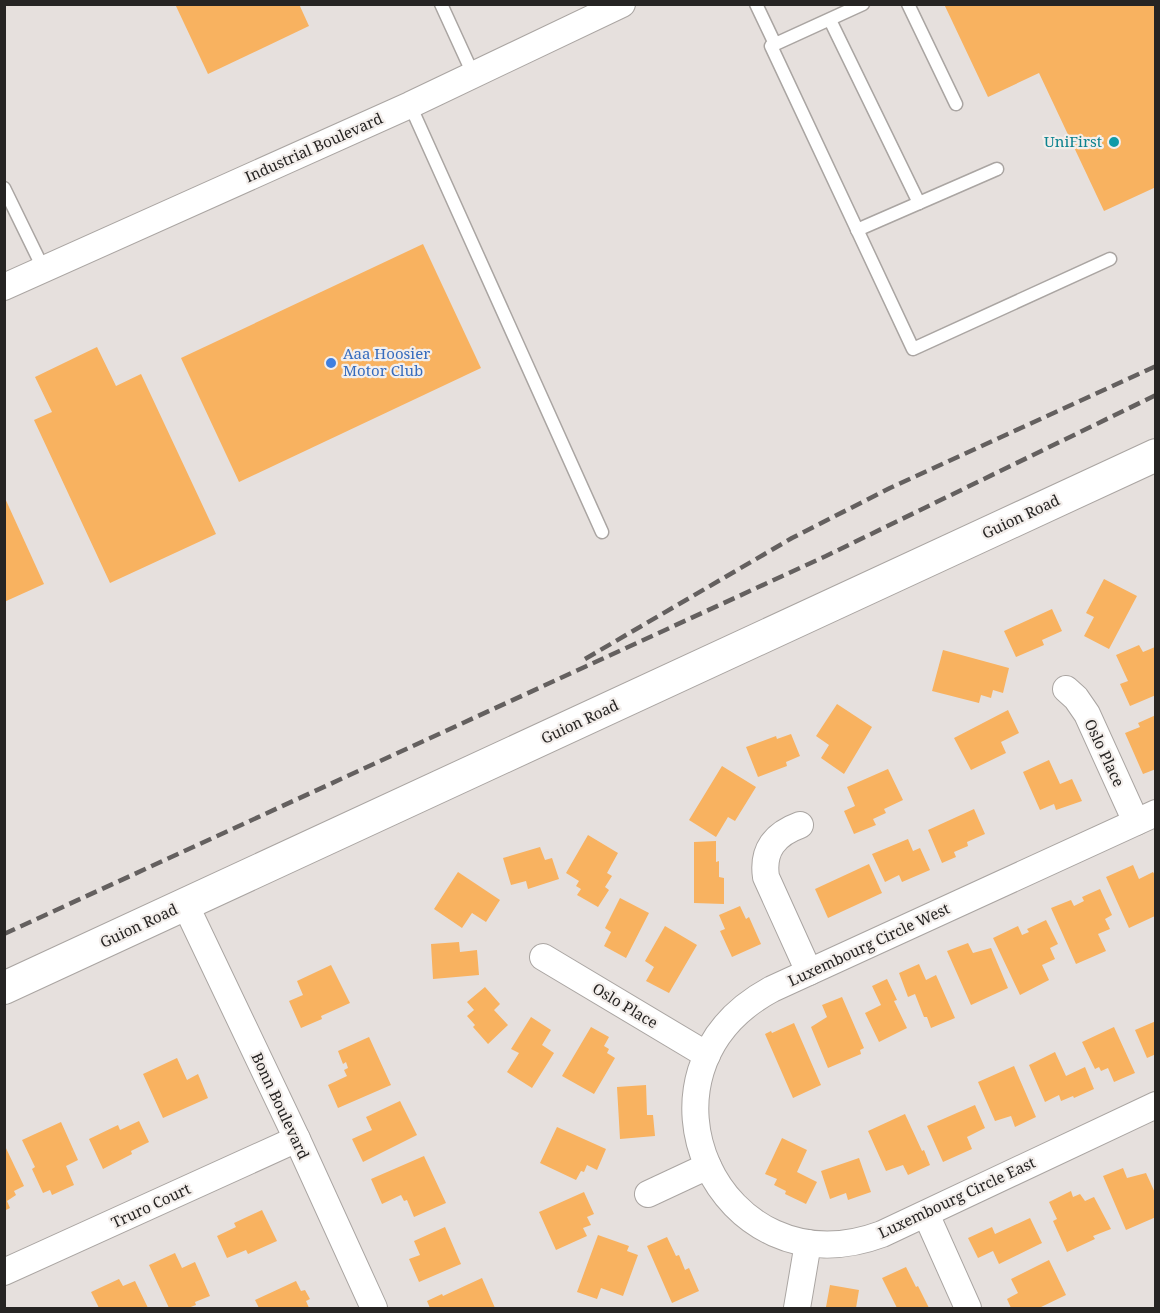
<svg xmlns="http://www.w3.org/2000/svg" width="1160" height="1313" viewBox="0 0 1160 1313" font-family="'Noto Serif',serif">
	<rect width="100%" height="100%" fill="#e6e0dd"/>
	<g fill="#f8b260">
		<path d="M175 4H299L309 26 208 74Z"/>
		<path d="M944 4H1156V187L1104 211 1039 73 988 97Z"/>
		<path d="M423 244 481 368 239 482 181 358Z"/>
		<path d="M97 347 116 386 141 374 216 534 110 583 34 420 52 412 35 377Z"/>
		<path d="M4 496 44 584 4 602Z"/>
		<path d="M1104 579 1137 596 1109 649 1084 636 1094 617 1086 613Z"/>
		<path d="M1052 609 1062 631 1042 640 1044 645 1016 657 1004 631Z"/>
		<path d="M1139 645 1143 652 1155 647 1156 649V695L1130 706 1120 684 1128 681 1116 655Z"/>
		<path d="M943 650 1009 668 1003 693 993 690 991 698 981 695 979 703 932 691Z"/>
		<path d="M837 704 872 727 844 774 821 758 829 745 816 736Z"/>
		<path d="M1008 710 1019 733 1001 742 1006 753 971 770 954 738Z"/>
		<path d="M1156 715V769L1143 774 1125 733 1140 727 1138 723Z"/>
		<path d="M791 734 800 756 786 762 787 766 758 777 746 747 776 736 777 739Z"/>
		<path d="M1049 760 1060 784 1072 779 1082 801 1056 810 1054 804 1040 810 1023 772Z"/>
		<path d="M722 766 756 787 735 821 728 817 716 837 689 820Z"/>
		<path d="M888 769 903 800 884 809 886 813 873 819 876 825 854 834 844 811 855 806 847 787Z"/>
		<path d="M974 809 985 834 967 842 968 846 954 852 956 857 942 863 928 830Z"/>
		<path d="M588 835 618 853 607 873 612 876 605 887 609 890 598 907 577 895 581 889 576 886 579 881 566 873Z"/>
		<path d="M908 839 913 851 920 848 930 870 902 882 899 875 885 882 872 854Z"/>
		<path d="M716 841V862L719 861V877L724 878V904L694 903V842Z"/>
		<path d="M540 847 545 860 552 858 559 879 528 889 526 881 511 885 503 858Z"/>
		<path d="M869 864 882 893 828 918 815 889Z"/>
		<path d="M1133 865 1139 879 1153 872 1156 877V913L1155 916 1129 928 1106 877Z"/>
		<path d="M458 872 500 900 486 922 472 913 462 928 434 909Z"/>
		<path d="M1100 889 1112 915 1105 919 1110 929 1098 934 1106 951 1076 964 1051 908 1071 900 1074 906 1084 901 1082 897Z"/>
		<path d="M620 898 649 913 626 958 604 946 611 932 605 928Z"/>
		<path d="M740 906 746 919 749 917 761 944 732 957 720 931 725 929 719 915Z"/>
		<path d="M1046 920 1058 944 1050 948 1055 959 1042 965 1049 980 1020 995 993 938 1018 926 1022 935 1029 932 1027 929Z"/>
		<path d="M665 926 697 945 669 993 646 981 654 967 645 961Z"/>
		<path d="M459 942 460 952 477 950 479 975 433 979 431 944Z"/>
		<path d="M968 943 973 953 991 948 1008 988 971 1005 947 951Z"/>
		<path d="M919 964 926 980 936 975 955 1018 931 1028 927 1017H924L915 994 908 997 899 973Z"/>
		<path d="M331 965 350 1003 321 1016 322 1019 301 1028 289 1001 303 995 297 981Z"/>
		<path d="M887 979 897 1000 894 1001 907 1028 879 1042 865 1013 881 1005 872 986Z"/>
		<path d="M485 987 500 1004 494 1010 508 1025 488 1044 473 1027 475 1025 467 1016 474 1010 467 1002Z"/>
		<path d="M842 997 864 1048 860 1050 861 1054 828 1068 811 1027 827 1017 822 1005Z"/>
		<path d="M531 1017 551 1030 542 1045 554 1053 532 1088 507 1072 519 1053 511 1049Z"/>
		<path d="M1156 1021V1054L1147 1058 1135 1030Z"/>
		<path d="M794 1023 821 1085 793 1098 765 1034 771 1031 772 1033Z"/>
		<path d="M591 1027 609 1037 604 1046 609 1049 607 1053 615 1058 594 1094 562 1076Z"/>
		<path d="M1114 1027 1135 1073 1114 1082 1108 1068 1101 1071 1099 1067 1095 1069 1082 1042Z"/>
		<path d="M369 1037 391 1085 338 1108 328 1085 347 1076 344 1070 348 1068 346 1062 343 1064 338 1051Z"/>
		<path d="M1055 1052 1066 1076 1085 1067 1094 1089 1074 1098 1073 1096 1061 1101 1059 1095 1045 1102 1029 1065Z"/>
		<path d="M177 1058 187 1080 198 1074 208 1098 163 1118 143 1074Z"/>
		<path d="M1014 1066 1036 1117 1015 1127 1011 1116 995 1121 978 1082Z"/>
		<path d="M646 1085 647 1115H653L655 1136 620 1139 617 1087Z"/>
		<path d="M400 1101 417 1135 363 1162 352 1139 372 1130 366 1117Z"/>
		<path d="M975 1105 985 1128 967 1137 972 1149 943 1162 927 1126Z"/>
		<path d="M905 1114 922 1151 924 1150 930 1165 908 1175 903 1165 886 1171 868 1131Z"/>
		<path d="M139 1121 149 1142 131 1151 132 1154 103 1169 89 1139 118 1125 120 1130Z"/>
		<path d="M61 1122 78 1160 66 1166 74 1185 52 1195 50 1190 43 1193 32 1169 35 1167 22 1140Z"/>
		<path d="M557 1127 606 1149 597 1170 587 1165 584 1172 581 1171 576 1180 540 1163Z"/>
		<path d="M782 1138 807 1150 797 1172 817 1182 806 1204 785 1194 786 1191 774 1185 777 1179 765 1174Z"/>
		<path d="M4 1144 24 1186 14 1191 16 1195 7 1201 10 1208 4 1211Z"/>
		<path d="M424 1156 446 1203 414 1217 407 1200 404 1201 401 1195 382 1204 371 1179Z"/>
		<path d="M859 1158 871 1192 848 1200 846 1193 830 1199 821 1171Z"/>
		<path d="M1123 1168 1127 1178 1146 1173 1156 1195V1217L1126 1230 1103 1176Z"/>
		<path d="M1071 1191 1073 1197 1080 1194 1085 1201 1094 1197 1111 1229 1093 1236 1095 1239 1067 1252 1053 1221 1057 1219 1049 1202Z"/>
		<path d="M584 1192 594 1214 587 1217 591 1225 583 1228 587 1236 556 1250 539 1212Z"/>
		<path d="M262 1210 277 1241 248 1254 246 1250 227 1258 217 1236 236 1227 234 1223Z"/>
		<path d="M1030 1218 1042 1243 999 1264 993 1251 978 1258 968 1238 992 1227 995 1234Z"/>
		<path d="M445 1227 461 1264 419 1282 409 1259 420 1255 414 1241Z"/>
		<path d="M598 1235 629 1246 627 1251 638 1255 623 1296 601 1288 597 1299 577 1292Z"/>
		<path d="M667 1237 676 1256 679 1255 685 1270 689 1268 699 1291 672 1303 647 1246Z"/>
		<path d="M175 1253 182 1268 195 1262 210 1296 195 1302 196 1305 188 1308H169L149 1265Z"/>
		<path d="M1049 1260 1066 1295 1039 1308H1011L1007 1299 1018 1293 1011 1279Z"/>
		<path d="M906 1267 916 1287 918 1286 929 1308H897L882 1278Z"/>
		<path d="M482 1278 495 1308H430L427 1301 442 1294 443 1296Z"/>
		<path d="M119 1279 123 1286 135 1281 148 1308H99L91 1292Z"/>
		<path d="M296 1281 301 1291 305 1290 310 1299 306 1301 309 1308H259L255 1300Z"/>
		<path d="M830 1285 859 1290 856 1308 826 1307Z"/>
	</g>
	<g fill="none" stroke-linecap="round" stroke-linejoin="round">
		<defs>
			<g id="service">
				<path d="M441 4 473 74"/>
				<path d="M756 4 775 44"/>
				<path d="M863 4 771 46 913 349 1110 259"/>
				<path d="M908 4 956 104"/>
				<path d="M830 20 919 203 857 230"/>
				<path d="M410 105 602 532"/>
				<path d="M4 188 44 270"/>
				<path d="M919 203 997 169"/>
			</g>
			<g id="minor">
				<path d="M4 287 410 105 622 4"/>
				<path d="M1066 689 1076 698 1087 714 1136 822"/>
				<path d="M1156 813 772 989C617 1072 719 1295 882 1234L1156 1105"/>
				<path d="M800 825C775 834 762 850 766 877L809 972"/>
				<path d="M185 904 297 1139 374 1308"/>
				<path d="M543 957 707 1055"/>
				<path d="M648 1194 708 1166"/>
				<path d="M926 1214 968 1308"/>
				<path d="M4 1272 297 1139"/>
				<path d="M797 1308 808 1243"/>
			</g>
			<path id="tertiary" d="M4 988 1156 455"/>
		</defs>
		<use href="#service" stroke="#aaa5a2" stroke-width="15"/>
		<use href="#minor" stroke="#aaa5a2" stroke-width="28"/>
		<use href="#tertiary" stroke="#aaa5a2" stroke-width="34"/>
		<use href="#service" stroke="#fff" stroke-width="12"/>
		<use href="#minor" stroke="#fff" stroke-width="26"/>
		<use href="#tertiary" stroke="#fff" stroke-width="32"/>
		<g stroke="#64605f" stroke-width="4.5" stroke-dasharray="12 6" stroke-linecap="butt">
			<path d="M585 659 792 538 890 488 1156 366"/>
			<path d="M4 934 826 556 1156 395"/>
		</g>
	</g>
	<circle fill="#0f9aa8" stroke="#f3eeeb" stroke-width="2" cx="1114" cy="142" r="6"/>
	<circle fill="#3f7fe0" stroke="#f3eeeb" stroke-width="2" cx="331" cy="363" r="6"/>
	<g text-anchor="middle" stroke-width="4.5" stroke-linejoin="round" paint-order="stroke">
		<g font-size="15" fill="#0d838f" stroke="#f3eeeb" text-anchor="end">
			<text x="1102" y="147">UniFirst</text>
		</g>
		<g font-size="15" fill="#262423" stroke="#f3eeeb">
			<text transform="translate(314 148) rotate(-24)" y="5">Industrial Boulevard</text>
			<text transform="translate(1021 517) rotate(-25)" y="5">Guion Road</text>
			<text transform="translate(580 722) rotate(-25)" y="5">Guion Road</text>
			<text transform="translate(1104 753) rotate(65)" y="5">Oslo Place</text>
			<text transform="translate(139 926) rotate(-25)" y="5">Guion Road</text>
			<text transform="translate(869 945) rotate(-25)" y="5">Luxembourg Circle West</text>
			<text transform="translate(625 1006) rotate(31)" y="5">Oslo Place</text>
			<text transform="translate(280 1106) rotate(65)" y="5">Bonn Boulevard</text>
			<text transform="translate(957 1198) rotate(-25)" y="5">Luxembourg Circle East</text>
			<text transform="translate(151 1206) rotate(-25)" y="5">Truro Court</text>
		</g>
		<g font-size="15" fill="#366cbe" stroke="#f3eeeb" text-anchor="start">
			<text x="343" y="359">Aaa Hoosier<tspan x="343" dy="17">Motor Club</tspan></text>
		</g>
	</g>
	<rect width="1160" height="1313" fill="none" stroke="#262423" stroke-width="12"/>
</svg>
